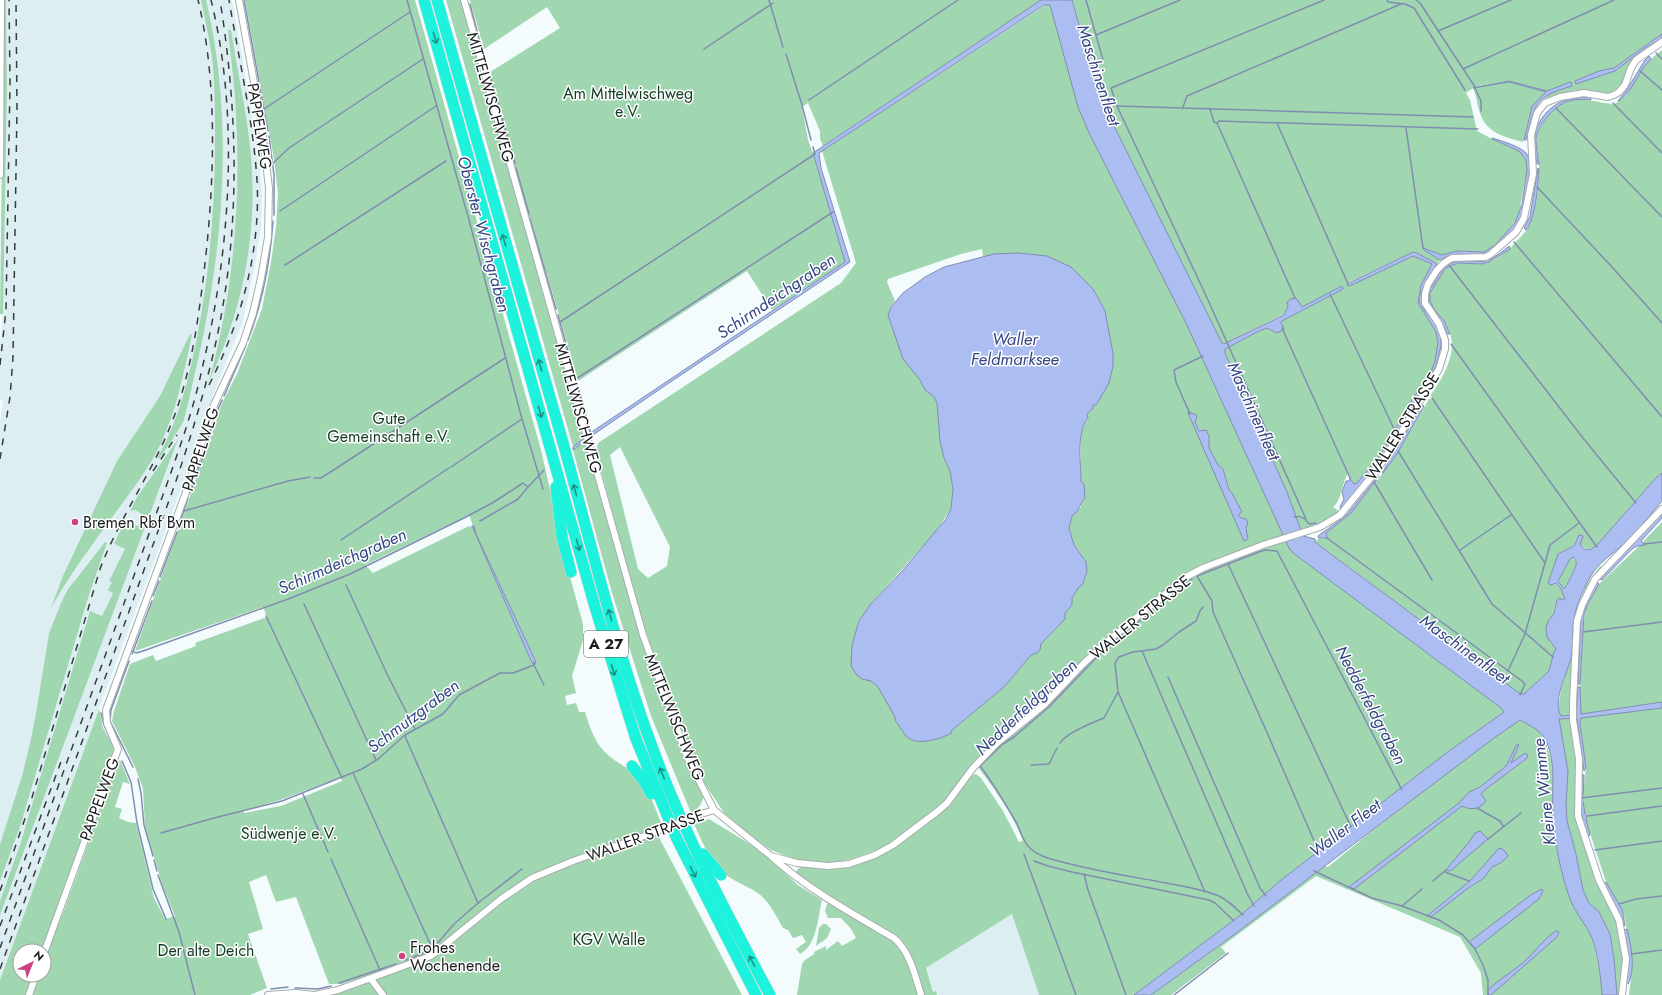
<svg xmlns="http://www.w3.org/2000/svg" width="1662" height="995" viewBox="0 0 1662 995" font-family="Jost,sans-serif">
	<rect width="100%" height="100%" fill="#f3fbfd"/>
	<g fill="#ddeef2" fill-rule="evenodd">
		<path d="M6 0H232L259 152 262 197 261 228 255 265 243 321 214 393 174 508 97 714 0 980V881L20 827 88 598 107 544 105 542 77 576 61 603 49 633 36 713 30 743 22 776 0 844V423L3 400 0 399V345L3 314 7 91ZM190 334 192 335 182 382 169 422 160 444 153 457 92 545 51 607 62 578 117 461 160 396ZM177 440 165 475 97 653 89 657 43 771 90 611 102 616 113 592 112 582 109 581 125 549 114 544 124 523 139 526 144 523 143 518 141 513 135 510 130 511 137 497Z"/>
		<path d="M1012 914 1039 995H937L936 991 933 992 926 968Z"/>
	</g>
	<g fill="#a0d6b0" fill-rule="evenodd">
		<path d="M4 0H6L7 91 3 314H0Z"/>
		<path d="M201 0H206C234 117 224 244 198 360 194 376 191 392 187 408 185 412 185 418 183 422 176 434 168 446 159 459L158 457C179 420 189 378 197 337 210 271 215 205 215 138 215 111 215 83 212 57 209 38 205 19 201 0Z"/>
		<path d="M245 0H415L541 450 569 573 583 624V640L572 676 576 693 565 696 567 705 576 703 579 712H585C590 728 595 744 608 755 617 763 627 767 636 776 649 789 655 808 662 825L654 828 742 995H329L379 979V972L342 984H329L296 897 276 902 266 875 249 882 263 929 248 934 267 988 250 995H0V980L99 709 103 728 114 748 112 757 55 913 62 916 117 764 120 760 130 784 123 782 115 807 122 809 119 818 128 822 136 823 154 898 165 919 175 916 162 884 145 826 143 789 135 767 112 721 114 711 130 664 153 655 156 661 196 646 195 643 267 617 263 607 135 651 209 443 222 403 237 374 262 309 271 262 276 227 278 194 274 159ZM469 515 476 534 536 662 535 664 532 663 472 526 467 527 373 573 365 565ZM341 777 342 781 281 806 244 813 243 811 280 800ZM20 951H44V975H20Z"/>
		<path d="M446 0H461L478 61 584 438 573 447Z"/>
		<path d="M470 0H1041L823 146 820 139V131L808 103 802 107 808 140 814 156 845 262 772 310 747 271 578 381 547 274H543L490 80 492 77 490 72 560 28 547 7 484 49Z"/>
		<path d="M1072 0H1662V34L1614 68 1599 71 1575 81 1598 77 1615 71 1632 58 1633 59C1628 67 1625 81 1620 87 1609 100 1593 89 1579 90 1567 91 1555 96 1543 99L1550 93 1571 82 1547 91 1509 81 1473 87 1509 82 1546 92 1532 106 1523 142C1505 137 1486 133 1480 113 1477 104 1477 97 1473 88L1466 93 1470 100 1477 131 1498 142 1519 151 1526 160 1527 170 1518 218 1505 235 1490 249 1484 252 1457 251 1442 255 1426 249 1439 258 1440 260 1437 264 1417 253 1413 252 1347 283 1348 286 1413 256 1432 264 1421 285 1418 303 1436 332 1438 343 1435 361 1431 372 1412 400 1381 454 1357 483 1354 484 1348 473C1342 483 1341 502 1333 507L1340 512 1328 522 1300 532 1287 492 1225 353V349L1257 332 1267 328 1274 331 1282 321 1343 289 1342 286 1302 307 1300 305 1288 306 1284 314 1224 344 1222 343 1099 96Z"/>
		<path d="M1047 4 1050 5 1089 133 1186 323 1284 536 1185 575 1135 614 1085 657 1043 701 991 745 949 796 936 809 899 837 882 848 851 859 838 862H815L794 859 771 850 755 839 724 813 705 784 685 744 652 650 634 596 596 451 598 443 841 283 856 263 822 151ZM982 249 983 257 994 254 1018 253 1047 256 1101 303 1105 311 1113 353V366L1109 383 1103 390 1098 403 1093 405V408L1087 414 1088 418 1081 432V507L1072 515 1069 528 1074 545 1079 551 1087 571 1083 584 1078 588 1072 598V605L1065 613V619L1041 644 1037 653 1031 655 1005 686 951 731V733L944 737 907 736 895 720 896 717 878 687 871 681 859 621 870 605 937 530 951 509 953 489 950 471 944 458 937 403 934 397 925 390 891 325C889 314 887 311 895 301L887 282 888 279 961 254ZM620 447 670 547 667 566 648 578 638 569 610 455Z"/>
		<path d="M228 30H231C238 77 250 124 252 172 256 244 240 316 209 381 233 295 241 204 236 115 235 87 231 59 228 30Z"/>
		<path d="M1662 50V473L1655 479 1597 545 1590 550 1580 545 1583 536 1576 540 1574 546 1558 554 1548 583H1555L1561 589 1565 599 1555 604 1554 614 1548 621 1550 642 1556 649 1554 652 1549 671 1524 694 1519 693 1315 542 1319 538 1324 539 1326 533 1351 513 1383 473 1397 454 1429 399H1432L1431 395C1441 380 1453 361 1452 342 1451 336 1449 327 1445 322 1439 312 1425 306 1431 292 1436 279 1447 262 1462 263 1469 263 1476 265 1483 264 1493 262 1507 252 1514 244 1519 239 1525 233 1529 226 1536 212 1540 180 1539 164 1539 155 1535 146 1537 137 1540 123 1555 104 1570 101 1586 97 1600 104 1615 104L1626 96 1646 63Z"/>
		<path d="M190 334 192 335C184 372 177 409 161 443 147 473 124 500 105 527 86 553 67 580 51 608L62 578 117 461 160 396Z"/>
		<path d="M178 439 0 915V901L21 842 90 611 102 616 113 593 108 590 112 582 109 581 125 549 114 544 124 523 139 526 144 523C144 516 141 513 135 510L130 511 137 497Z"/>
		<path d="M585 441 651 669 684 757 704 794C703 802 699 809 691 813L651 716 612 593 573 450Z"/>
		<path d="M1662 522V702L1581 714 1580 687 1584 620 1587 607 1599 584 1634 551Z"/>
		<path d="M1286 541 1293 553 1501 708 1504 712 1449 751 1281 880 1242 914 1134 995H1039L1012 914 926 968 933 992 936 991 937 995H925L909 953 901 939 796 875C796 869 798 868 804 866L865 862 881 855 908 838 952 802 971 776 976 774 981 778 1003 811 1019 842 1023 841C1013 814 995 790 978 767L994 750 1047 706 1076 675 1108 645 1188 580 1203 572 1261 549Z"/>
		<path d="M105 542 107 543 88 598 20 827 0 881V844L22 776 30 743 36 713 49 633 61 603 68 589Z"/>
		<path d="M1572 557C1580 563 1574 567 1572 574 1569 580 1568 584 1564 589L1558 581 1570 559Z"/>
		<path d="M1600 566 1602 568 1582 599 1571 696 1577 765 1575 804 1577 821 1590 864 1598 885 1617 918 1624 957 1621 995H1617L1613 948 1599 912 1589 903 1583 890 1576 854 1567 821 1566 803 1568 771 1559 722V703L1561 690 1571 657 1573 622 1576 611 1586 585Z"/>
		<path d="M1662 708V995H1629L1632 970 1626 924 1622 909 1606 882 1586 821 1588 815 1585 814 1584 811V786L1586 768 1580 720 1582 717Z"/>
		<path d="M1520 720 1537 729 1545 740 1551 759 1553 780V815L1582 919 1593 940 1601 979 1602 995H1483L1481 973 1460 937 1316 876 1221 947 1226 953 1171 995H1151L1235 934 1324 866 1328 867C1390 816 1453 765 1520 720Z"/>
		<path d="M709 819 758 849 798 885 822 900C818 917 817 945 800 954L796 949 806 942 802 935 793 938 788 930 783 928C775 914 768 898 753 890 743 884 733 881 724 873 709 860 702 841 694 824Z"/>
		<path d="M831 903 897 943 905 955 918 995H797L802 964 805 960 814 954V952L826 946V950L838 941 842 946 856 938 851 929 841 918H828L825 911 827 904Z"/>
		<path d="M823 924H826L831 929 827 938 816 946 819 928Z"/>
	</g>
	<g fill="#acbdf1" stroke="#808db1" fill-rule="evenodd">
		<path d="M1041 0H1072L1099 96 1222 343 1224 344 1284 315 1288 306 1287 302 1291 299 1296 298 1302 307 1342 286 1343 289 1282 321 1281 322 1284 329 1277 333 1267 328 1257 332 1225 349V353L1287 492 1303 536 1315 539V542L1332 555 1519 693 1524 694 1549 671 1554 652 1556 649 1547 637 1546 628 1548 621 1554 614 1557 600 1559 598 1563 600 1565 599 1561 589 1556 583 1551 585 1548 583 1558 554 1574 546 1579 535 1583 536 1580 545 1585 549 1590 550 1597 545 1655 479 1662 473V501C1651 514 1640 528 1628 540 1617 551 1603 559 1594 571 1586 583 1580 596 1576 610 1571 626 1574 642 1571 658 1567 674 1552 701 1561 716L1576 715 1578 687H1580L1581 714 1662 702V708L1581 718 1580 722 1586 768 1584 771 1577 718 1559 719 1568 771 1566 803 1567 821 1576 854 1583 890 1589 903 1599 912 1610 934 1614 958 1617 995H1602C1601 979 1598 953 1592 938 1586 924 1573 910 1569 896 1560 871 1555 842 1553 816 1551 791 1557 765 1546 741 1541 730 1530 726 1520 720L1494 738 1235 934 1151 995H1134L1242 914 1281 880 1449 751 1504 712 1501 708 1293 553 1289 548 1186 323 1089 133 1078 107 1050 5H1044L819 153 821 168 850 262 663 387 590 437 573 450V447L593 431 845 262 813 153ZM1573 557C1580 563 1574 568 1572 575 1569 580 1568 584 1564 589L1558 581 1570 559Z"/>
		<path d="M1662 34V38L1644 49 1615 71 1576 84 1575 81 1599 71 1614 68Z"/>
		<path d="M1649 56 1651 59C1638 71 1634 90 1619 101H1618L1626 91 1645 60Z"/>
		<path d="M1509 81 1547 91 1570 82H1571L1572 86C1533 97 1535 105 1526 140H1524L1532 106 1546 92 1509 82 1473 88Z"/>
		<path d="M1585 97H1590L1591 100C1584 99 1576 99 1569 101 1555 105 1538 124 1536 139 1536 148 1538 156 1539 164H1537C1536 158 1534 152 1534 145 1533 126 1546 108 1563 101 1570 98 1578 98 1585 97Z"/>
		<path d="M1492 138C1502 141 1522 147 1527 154 1534 164 1525 207 1521 218 1515 231 1494 253 1480 255 1462 256 1458 250 1440 260L1424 250 1423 248 1442 255 1457 251 1484 252 1495 245 1515 223 1522 204 1527 170 1526 160 1519 151 1492 139Z"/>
		<path d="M1538 168 1539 169C1538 184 1536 218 1526 230L1524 228 1530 216Z"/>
		<path d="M1509 246 1510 249 1489 262 1482 264 1458 263 1446 268 1443 272 1430 293V301L1434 309 1445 322 1450 334H1447C1444 320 1429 313 1427 300 1426 294 1431 288 1434 283 1443 266 1450 259 1470 261 1476 262 1483 262 1488 260 1496 257 1503 251 1509 246Z"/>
		<path d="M1413 252 1417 253 1437 264 1426 281 1420 296V302L1425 311 1437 326 1441 337V346L1436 366 1384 456 1341 509 1340 507 1344 499 1342 492 1346 481H1349L1350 478 1354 484 1357 483 1381 454 1412 400 1431 372 1435 361 1438 343 1436 332 1418 303 1421 285 1432 264 1413 256 1354 284 1348 286 1347 284Z"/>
		<path d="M1018 253 1047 256 1071 267 1093 289 1101 303 1105 311 1113 353V366L1109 383 1096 405H1093V408L1087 414 1088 418C1076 432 1081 463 1081 481L1084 484 1085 498C1079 504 1080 511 1072 516L1069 528 1074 545 1086 562 1087 571 1083 584 1078 588 1072 598V605L1065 613V619L1041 644 1040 650 1037 653 1031 655 1005 686 951 731 952 733C940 739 917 747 906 736 902 731 899 725 895 720V717L878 687 871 681 862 679 856 674 851 666 852 645 859 621 870 605 903 570 946 519 951 509 953 489 950 471 944 458 940 441 937 403 934 397 925 390 920 380 903 359 888 315 891 307 903 293 925 277 944 267 994 254Z"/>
		<path d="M1422 405 1424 406 1397 454 1383 473H1382Z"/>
		<path d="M1189 412 1196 415 1197 417 1195 422 1199 431 1206 430 1209 436V448L1218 465 1223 469 1229 490 1232 493 1242 512 1238 515 1241 518 1246 519 1248 523 1246 528 1248 539 1244 541 1188 413Z"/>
		<path d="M1378 476 1379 477 1351 513 1326 533 1327 538H1319L1318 536 1340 520 1348 513Z"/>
		<path d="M1662 513V518L1641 541 1643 543 1646 544 1645 545 1637 546 1632 549 1602 580 1600 579Z"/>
		<path d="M472 526H474L476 534 536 662 535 664 532 663Z"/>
		<path d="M1597 582 1599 584 1587 606 1584 615 1580 684H1578L1581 617 1584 606Z"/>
		<path d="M1517 744 1519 745 1511 763 1525 753 1528 755 1526 759 1486 789 1481 794 1486 801C1480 809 1471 811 1462 806L1354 889 1349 887 1459 803 1469 792 1480 787 1506 766Z"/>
		<path d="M1582 775H1584L1583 801 1585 814 1587 816 1586 819 1590 835 1589 836 1586 834 1580 807Z"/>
		<path d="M1480 831 1488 839 1450 871 1446 870 1469 842 1475 833Z"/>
		<path d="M1499 848 1504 850 1508 856 1502 862 1492 867 1484 878 1467 889 1431 917 1427 916 1471 880Z"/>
		<path d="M1606 882 1622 909 1625 926 1623 924C1618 910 1609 898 1604 884Z"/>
		<path d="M1542 889 1543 891 1539 899 1475 949 1469 942 1532 894Z"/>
		<path d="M1627 929C1631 945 1636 969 1628 984L1626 982 1628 953 1624 930Z"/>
		<path d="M1556 931 1559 932 1557 937 1491 995H1488V990C1500 978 1517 969 1528 958 1537 949 1545 938 1556 931Z"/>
	</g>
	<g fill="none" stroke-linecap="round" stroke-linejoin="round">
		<g stroke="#808db1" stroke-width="1.5">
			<path d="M244 0 268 131"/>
			<path d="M407 0 469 220 522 419 543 489"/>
			<path d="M769 0 783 47"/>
			<path d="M1086 0 1103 60 1090 66"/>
			<path d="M1387 0 1388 2 1405 4 1414 8 1465 90"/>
			<path d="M1416 0 1420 3 1475 87"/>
			<path d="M470 4 484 58"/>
			<path d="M1438 31 1511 0"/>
			<path d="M1096 35 1180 0"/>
			<path d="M704 49 773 3"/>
			<path d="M1656 53 1662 59"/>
			<path d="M786 54 802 105 811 140"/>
			<path d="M487 65 489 72"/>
			<path d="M1463 69 1614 0"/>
			<path d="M1640 71 1662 90"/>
			<path d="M491 79 515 163"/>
			<path d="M1475 88 1481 101V111"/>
			<path d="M809 100 958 0"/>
			<path d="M1613 103 1662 153"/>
			<path d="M1117 106 1473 117"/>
			<path d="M1183 107 1187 96 1401 4"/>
			<path d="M1556 108 1662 217"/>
			<path d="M264 109 410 12"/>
			<path d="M1210 109 1214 122 1217 123 1295 298"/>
			<path d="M1217 123 1219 121 1478 129"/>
			<path d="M1277 123 1348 284"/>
			<path d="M1406 128 1423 248"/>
			<path d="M269 136 274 175V215"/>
			<path d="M273 163 289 148 423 59"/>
			<path d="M516 168 529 214"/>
			<path d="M1537 187 1612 267 1662 323"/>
			<path d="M280 211 436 106"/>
			<path d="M530 219 556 309"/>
			<path d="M1514 242 1662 417"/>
			<path d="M285 265 446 161"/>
			<path d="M1449 265 1583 438 1636 503"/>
			<path d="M1330 294 1395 431"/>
			<path d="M558 315 591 434"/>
			<path d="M560 322 815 154 813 147"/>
			<path d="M1282 328 1350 478"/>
			<path d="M248 340C263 301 270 263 273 221"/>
			<path d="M1451 344 1597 547"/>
			<path d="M576 379 833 212"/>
			<path d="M224 396 246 345"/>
			<path d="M1432 398 1545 563"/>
			<path d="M1190 414 1176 382 1174 370 1203 356"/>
			<path d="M1398 451 1492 604 1553 657"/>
			<path d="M204 453 214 419 222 400"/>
			<path d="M451 467 522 419"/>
			<path d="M195 478 203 457"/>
			<path d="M314 478H321L329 473 505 358"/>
			<path d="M1374 482 1432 580"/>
			<path d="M189 494 194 483"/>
			<path d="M184 511 288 481 310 477"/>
			<path d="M1294 517C1301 515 1305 518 1309 524L1316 523"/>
			<path d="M1306 519 1208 300 1117 106 1111 88 1324 0"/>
			<path d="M480 521 518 499 528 487"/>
			<path d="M178 528 188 498"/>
			<path d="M1327 538 1522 681 1525 684 1520 695"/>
			<path d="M341 540 449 468"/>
			<path d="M1644 544 1662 542"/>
			<path d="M1460 550 1511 515"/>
			<path d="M1228 564 1351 827"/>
			<path d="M160 577 177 532"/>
			<path d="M1192 579 1131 628 1096 658 1049 707 1014 737 1003 744 980 766C994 784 1005 803 1016 822 1021 831 1023 843 1031 849 1041 858 1058 861 1070 864 1102 872 1134 877 1166 883 1183 886 1203 889 1219 896 1229 901 1236 908 1243 915"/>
			<path d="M346 585 388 676 415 729"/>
			<path d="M153 596 159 581"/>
			<path d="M304 604 376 760"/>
			<path d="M266 616 342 778"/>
			<path d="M1583 632 1662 622"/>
			<path d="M133 651 136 653 143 651 291 598 350 574 464 518 494 502 523 483 528 487 544 470"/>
			<path d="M1142 651 1247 893 1254 906"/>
			<path d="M132 654 152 601"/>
			<path d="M129 661 111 710 110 721 133 767"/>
			<path d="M534 665 544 685"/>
			<path d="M1508 671 1525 634 1550 545 1579 523"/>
			<path d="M1168 677 1260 888 1266 896"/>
			<path d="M1118 692 1205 892"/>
			<path d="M101 713 104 725 112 743"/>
			<path d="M405 736 478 903"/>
			<path d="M1060 743C1066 733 1094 722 1104 718L1118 692 1115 663 1119 657 1133 652 1156 649 1163 645 1179 632 1196 621 1200 611 1203 607"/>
			<path d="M122 761 131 782 137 823 153 889 166 919"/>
			<path d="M1031 765 1049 764 1057 748"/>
			<path d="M353 773 432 948"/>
			<path d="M138 779 141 793 144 825 153 856"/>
			<path d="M303 794 328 852"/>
			<path d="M1581 798 1662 788"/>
			<path d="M1477 808 1500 821 1503 826"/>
			<path d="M1587 816 1662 806"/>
			<path d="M161 833 214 818 282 801 362 769 378 759 405 735 443 714 459 695 500 673H513L534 665V662"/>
			<path d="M1488 839 1521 813"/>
			<path d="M1595 850 1662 841"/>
			<path d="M1319 852 1265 728 1213 612 1212 601 1197 576 1259 552 1265 550 1277 551 1402 790"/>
			<path d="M1024 854 1076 995"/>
			<path d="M331 859 380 970"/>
			<path d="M154 860 157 871"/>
			<path d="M1034 861 1048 866 1072 872 1209 900 1215 903 1234 921"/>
			<path d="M1314 871 1372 898 1402 906 1439 920 1463 935 1475 949 1483 965 1488 980V995"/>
			<path d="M1445 872 1469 881"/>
			<path d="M1084 874 1088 890 1126 995"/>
			<path d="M158 875 179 932 195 995"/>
			<path d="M1433 881 1446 870"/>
			<path d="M1619 904 1636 899 1662 896"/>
			<path d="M1402 906 1422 889"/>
			<path d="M436 945 454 924 478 903 522 869"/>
			<path d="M1631 954 1662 950"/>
			<path d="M406 960 426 952 434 946"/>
			<path d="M339 983 396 964"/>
			<path d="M295 988 318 989 331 986"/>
			<path d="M271 989 288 987"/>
			<path d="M1174 995 1228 953"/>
		</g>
		<defs>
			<g id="minor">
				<path d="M464 0 643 635 688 759 714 810 771 856 797 863 828 866 849 864 875 855 893 845 938 811 947 803 973 768 997 743 1044 705 1083 664 1110 639 1186 577 1203 568 1263 545 1320 527 1340 515 1377 470 1399 436 1439 369 1445 349V340L1439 324 1425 303V294L1428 284 1437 270 1444 263 1452 258 1486 257 1491 254 1516 232 1524 218 1533 174 1531 135 1537 113 1545 103 1560 97 1584 93 1608 97 1614 95 1619 92 1625 85 1631 68 1636 60 1662 42"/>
				<path d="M0 175 1 0"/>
				<path d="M701 814 714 810"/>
				<path d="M772 857C809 890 851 913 894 938 910 952 915 975 921 995"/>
				<path d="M44 953 118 749 107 723 106 710 185 495 214 405 243 343 253 313 261 278 268 237 269 188 261 121 239 0"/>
				<path d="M371 979 383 995"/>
				<path d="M29 995 36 975"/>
				<path d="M268 995 295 993 315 995 338 990 431 956 501 899 532 878 573 861 647 835"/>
				<path d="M1622 995 1626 959 1619 920 1599 880 1578 816 1579 759 1573 720V703L1577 621 1582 605 1595 579 1662 509"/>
			</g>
			<g id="motorway">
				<path d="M424 0 595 607 636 739 676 837 756 995"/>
				<path d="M437 0C477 144 519 288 560 432 590 539 615 648 654 752 685 836 728 916 770 995"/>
				<path d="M556 487 562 537 571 572"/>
				<path d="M632 766 644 781 651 794"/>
				<path d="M703 854 721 875"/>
			</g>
		</defs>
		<use href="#minor" stroke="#a6adaf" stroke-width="8"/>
		<use href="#motorway" stroke="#d6d6d6" stroke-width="12"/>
		<use href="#minor" stroke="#fff" stroke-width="6"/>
		<use href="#motorway" stroke="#1df2dd" stroke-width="11"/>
		<g stroke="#383b3c" stroke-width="1.5" stroke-dasharray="7 7" stroke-linecap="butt">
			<path d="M0 365 6 310 10 82 9 0"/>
			<path d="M209 385C241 322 261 251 257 180 253 120 239 60 229 0"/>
			<path d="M0 459 10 397 13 357 17 109 16 0"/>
			<path d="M153 471 177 435"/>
			<path d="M0 891 31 801 100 569C119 519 150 476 170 427 189 381 197 330 203 280 214 193 219 86 198 0"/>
			<path d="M0 926 62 759"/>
			<path d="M0 948 168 481C181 444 194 407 202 369 230 252 240 117 211 0"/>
			<path d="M0 969 175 484C189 442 202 401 212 359 241 240 239 120 220 0"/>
		</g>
		<defs>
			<path id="minor-bridge" d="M647 835 701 814"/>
		</defs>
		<use href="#minor-bridge" stroke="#a6adaf" stroke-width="8" stroke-linecap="butt"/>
		<use href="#minor-bridge" stroke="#fff" stroke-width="6"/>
	</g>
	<defs><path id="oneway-shaft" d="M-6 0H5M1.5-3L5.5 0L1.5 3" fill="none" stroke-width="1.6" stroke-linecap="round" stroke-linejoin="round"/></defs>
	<g stroke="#1c9287">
		<use href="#oneway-shaft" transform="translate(435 38) rotate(74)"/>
		<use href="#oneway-shaft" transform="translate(504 240) rotate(-106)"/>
		<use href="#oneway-shaft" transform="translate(540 365) rotate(-106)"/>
		<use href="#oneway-shaft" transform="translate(540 412) rotate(74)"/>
		<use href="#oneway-shaft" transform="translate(575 490) rotate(-105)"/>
		<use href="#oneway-shaft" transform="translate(578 545) rotate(74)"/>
		<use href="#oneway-shaft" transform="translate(610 615) rotate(-106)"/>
		<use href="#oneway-shaft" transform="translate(613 670) rotate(74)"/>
		<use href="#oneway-shaft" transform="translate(662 773) rotate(-112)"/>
		<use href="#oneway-shaft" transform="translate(693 872) rotate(64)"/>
		<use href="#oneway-shaft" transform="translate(752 961) rotate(-118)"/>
	</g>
	<g fill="#cd4480" stroke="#fff" stroke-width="1.5">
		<circle cx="75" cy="522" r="4"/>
		<circle cx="402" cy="956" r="4"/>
	</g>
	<g text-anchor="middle" stroke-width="3" stroke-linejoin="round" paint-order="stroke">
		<rect fill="#fff" stroke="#5f6061" stroke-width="1" x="584" y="631" width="44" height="26" rx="3"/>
		<g font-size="15" font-weight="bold" fill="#1a1c1d">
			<text x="606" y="649">A 27</text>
		</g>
		<g font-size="16" fill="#133c24" stroke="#fff">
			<text x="628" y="99">Am Mittelwischweg<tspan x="628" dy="18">e.V.</tspan></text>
			<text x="389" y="424">Gute<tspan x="389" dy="18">Gemeinschaft e.V.</tspan></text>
			<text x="289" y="839">Südwenje e.V.</text>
			<text x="609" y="945">KGV Walle</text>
			<text x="206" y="956">Der alte Deich</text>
		</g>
		<g font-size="16" fill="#1a1c1d" stroke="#fff">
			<text transform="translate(491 97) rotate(74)" y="6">MITTELWISCHWEG</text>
			<text transform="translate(260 126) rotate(81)" y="6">PAPPELWEG</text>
			<text transform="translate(579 408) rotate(74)" y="6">MITTELWISCHWEG</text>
			<text transform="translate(1402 426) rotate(-58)" y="6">WALLER STRASSE</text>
			<text transform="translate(200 449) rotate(-72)" y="6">PAPPELWEG</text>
			<text transform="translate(1140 617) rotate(-39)" y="6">WALLER STRASSE</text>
			<text transform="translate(675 717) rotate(68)" y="6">MITTELWISCHWEG</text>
			<text transform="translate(99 799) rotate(-70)" y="6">PAPPELWEG</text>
			<text transform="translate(645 835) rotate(-20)" y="6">WALLER STRASSE</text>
		</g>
		<g font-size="16" fill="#1a1c1d" stroke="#fff" text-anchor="start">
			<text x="83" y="528">Bremen Rbf Bvm</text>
			<text x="410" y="953">Frohes<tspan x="410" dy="18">Wochenende</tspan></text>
		</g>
		<g font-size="17" font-style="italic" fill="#364685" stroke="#fff">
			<text transform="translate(1099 75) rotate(72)" y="6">Maschinenfleet</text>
			<text transform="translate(484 234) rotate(75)" y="6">Oberster Wischgraben</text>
			<text transform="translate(776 296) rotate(-34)" y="6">Schirmdeichgraben</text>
			<text x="1015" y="345">Waller<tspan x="1015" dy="20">Feldmarksee</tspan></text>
			<text transform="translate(1254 411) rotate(66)" y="6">Maschinenfleet</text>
			<text transform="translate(342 561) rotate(-24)" y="6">Schirmdeichgraben</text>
			<text transform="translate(1465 649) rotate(36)" y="6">Maschinenfleet</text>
			<text transform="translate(1371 705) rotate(62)" y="6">Nedderfeldgraben</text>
			<text transform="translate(1026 707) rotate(-43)" y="6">Nedderfeldgraben</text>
			<text transform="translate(413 716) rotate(-37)" y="6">Schmutzgraben</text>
			<text transform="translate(1544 792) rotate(-96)" y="6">Kleine Wümme</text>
			<text transform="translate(1345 828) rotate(-37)" y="6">Waller Fleet</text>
		</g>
	</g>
	<g transform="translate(32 963) rotate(43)"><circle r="19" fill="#ffffff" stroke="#a3a4a5"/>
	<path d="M0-3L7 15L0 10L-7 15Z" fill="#cd4480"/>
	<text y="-6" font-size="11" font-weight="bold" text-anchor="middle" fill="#1a1c1d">N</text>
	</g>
</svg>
